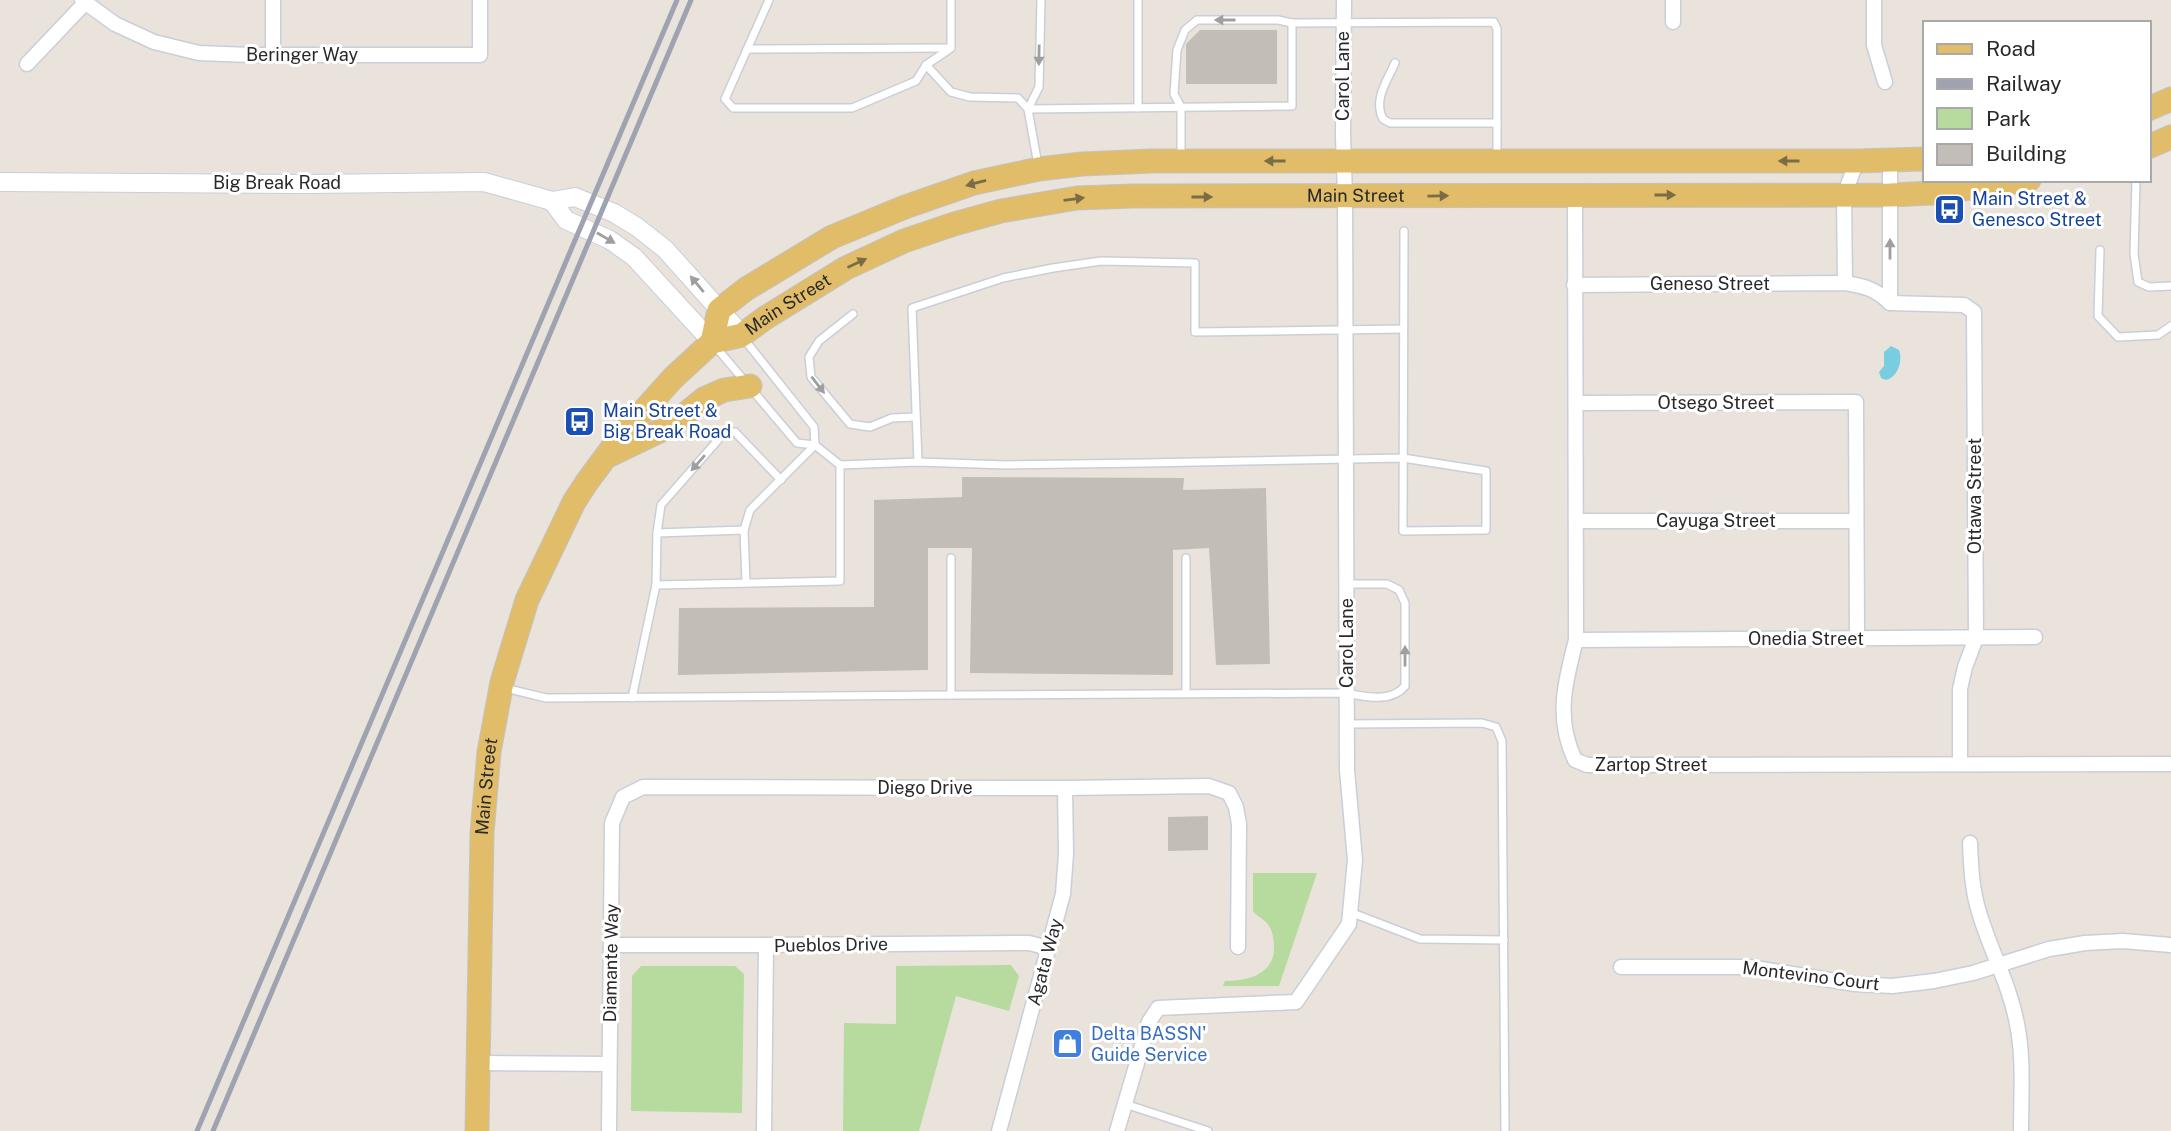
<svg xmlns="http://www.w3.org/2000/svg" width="2171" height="1131" viewBox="0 0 2171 1131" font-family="'Public Sans',sans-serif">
	<rect width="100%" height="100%" fill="#e9e3dc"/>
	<g fill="#b7da9e">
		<path d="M1253 873H1317L1279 986H1223L1225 981C1247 981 1274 975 1274 948 1274 941 1273 932 1269 926 1265 919 1257 917 1253 911Z"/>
		<path d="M1011 965 1019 976 1009 1011 956 996 919 1131H843L844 1023 896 1024V966Z"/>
		<path d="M641 966H735L744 974 742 1113 631 1111 632 976Z"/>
	</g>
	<path fill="#79cde1" d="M1891 346 1899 350C1903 361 1898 377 1886 380L1881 378 1879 372 1884 366V352Z"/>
	<g fill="#c2beb7">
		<path d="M1200 30H1277V84H1186V44Z"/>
		<path d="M962 477 1184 478 1183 490 1266 488 1270 664 1216 665 1209 548 1173 550V675L970 673 972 548H928V670L678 675 679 608 874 607V500L962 497Z"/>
		<path d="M1208 816V850L1168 851V817Z"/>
	</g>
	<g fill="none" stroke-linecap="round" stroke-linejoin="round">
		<defs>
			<g id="service">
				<path d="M769 0 725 99 733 108H852L916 81 926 65"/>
				<path d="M951 0V48L926 65 951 92 970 97 1018 98 1028 109 1038 165"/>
				<path d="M1041 0 1039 87 1028 109 1292 106V23L1494 22 1497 29V156"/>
				<path d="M747 49 950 48"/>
				<path d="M1395 63C1387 81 1373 100 1383 119L1390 123H1497"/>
				<path d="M1138 108V0"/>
				<path d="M1181 156V107L1174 94 1177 50 1185 30 1197 20H1278L1292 23"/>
				<path d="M2136 180 2134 254 2138 282 2149 287 2171 286"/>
				<path d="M2100 250 2098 316 2118 337 2158 335 2171 326"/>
				<path d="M853 314 819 341 809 357 811 377 850 424 870 427 892 418 916 417"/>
				<path d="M715 346 797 443 815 445 814 427 744 339"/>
				<path d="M918 462 912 308 1003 278 1053 268 1101 261 1195 263V332L1403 329"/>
				<path d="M840 465 918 462 1006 465 1146 463 1403 458 1486 471V530L1403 531C1403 431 1403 331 1404 231"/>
				<path d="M657 533 661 505 725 432H735L781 480"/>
				<path d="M951 558V695L1346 693C1366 697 1391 703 1405 686V603L1399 590 1387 584H1347"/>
				<path d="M656 585 840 581V465L815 445 750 510 744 530"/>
				<path d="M505 688 546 698 951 695"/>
				<path d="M1186 692V558"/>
				<path d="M632 698 656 585 657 533 744 530 746 582"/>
				<path d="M1347 724 1482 723 1496 727 1502 741 1505 1131"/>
				<path d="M1350 912 1420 939 1504 940"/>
				<path d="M1125 1104 1208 1131"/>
			</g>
			<g id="minor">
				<path d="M82 0 115 24 154 42 199 53 249 55H480V0"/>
				<path d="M1874 0V45L1885 82"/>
				<path d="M1673 22V0"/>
				<path d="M273 55V0"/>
				<path d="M27 64 85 3"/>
				<path d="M1890 160V303"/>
				<path d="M1575 195 1576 640C1565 682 1555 718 1575 760L1587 765 2171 764"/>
				<path d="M1845 283 1844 195 1857 161"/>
				<path d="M1574 285 1845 283C1864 286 1876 289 1890 303"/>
				<path d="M1890 303 1964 305 1974 312 1976 638 1965 667 1960 689V764"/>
				<path d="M1576 403 1856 402 1857 638"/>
				<path d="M1576 521H1855"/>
				<path d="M1576 640 2035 637"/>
				<path d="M1970 843C1971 867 1972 890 1979 912 1990 950 2010 985 2017 1024 2024 1058 2021 1096 2021 1131"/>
				<path d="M612 945H766L1029 943 1049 948"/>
				<path d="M1621 967H1749L1855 984 1892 986 1934 981 1973 973 2049 949 2085 943 2123 941 2171 945"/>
				<path d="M478 1063 609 1064"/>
				<path d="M609 1131 612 823 623 797 643 787 1065 788 1209 786 1229 793 1236 807 1239 824 1238 947"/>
				<path d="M764 1131 766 945"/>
				<path d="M999 1131 1063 894 1066 854 1065 788"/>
				<path d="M1117 1131 1149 1022 1158 1008 1296 1002 1349 924 1355 860 1347 770 1345 197 1343 136 1344 0"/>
			</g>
			<g id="tertiary">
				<path d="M0 182 309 184 484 182 552 201 575 197 614 213 637 227 665 249 742 335"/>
				<path d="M552 201 566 220 610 240 634 257 712 342"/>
			</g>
			<g id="primary">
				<path d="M2148 109 2171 99"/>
				<path d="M2148 147 2171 137"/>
				<path d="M712 342 719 310 746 289 832 237 905 207 974 183 1039 169 1082 164 1151 161H1857L1924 159"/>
				<path d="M610 455 672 425 704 399 724 390 750 386"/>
				<path id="s1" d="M477 1131 482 833 489 752 502 682 527 600 574 502 587 482 621 436 673 378 712 342 742 335 765 318 846 268 904 241 954 224 1001 211 1077 198 1133 196 1890 195 1933 193 2029 180"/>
			</g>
		</defs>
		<use href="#service" stroke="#caced9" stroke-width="10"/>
		<use href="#minor" stroke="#caced9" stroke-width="17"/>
		<use href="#tertiary" stroke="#caced9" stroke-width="20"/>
		<use href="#primary" stroke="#c3c3c3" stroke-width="25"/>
		<use href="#service" stroke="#fff" stroke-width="7"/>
		<use href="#minor" stroke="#fff" stroke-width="14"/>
		<use href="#tertiary" stroke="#fff" stroke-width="18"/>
		<use href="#primary" stroke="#e1bd69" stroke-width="23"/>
		<g stroke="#9fa3b1" stroke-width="5">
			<path d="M197 1131 677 0"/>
			<path d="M213 1131 691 0"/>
		</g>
	</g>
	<defs><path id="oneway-solid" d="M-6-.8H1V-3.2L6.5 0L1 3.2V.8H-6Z" transform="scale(1.75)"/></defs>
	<g fill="#9f9f9f">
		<use href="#oneway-solid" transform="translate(1225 20) rotate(180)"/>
		<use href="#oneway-solid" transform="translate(1039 55) rotate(91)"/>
		<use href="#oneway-solid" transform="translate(606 238) rotate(30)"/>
		<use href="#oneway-solid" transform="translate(1890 249) rotate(-90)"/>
		<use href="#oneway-solid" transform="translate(697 284) rotate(-130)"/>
		<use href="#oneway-solid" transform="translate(818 385) rotate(52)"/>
		<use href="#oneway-solid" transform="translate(698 463) rotate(131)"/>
		<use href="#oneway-solid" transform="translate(1405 656) rotate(-90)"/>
	</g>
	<g fill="#7c6c46">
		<use href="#oneway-solid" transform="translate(1275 161) rotate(180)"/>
		<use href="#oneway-solid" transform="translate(1789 161) rotate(-180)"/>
		<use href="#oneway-solid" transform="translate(976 183) rotate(165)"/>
		<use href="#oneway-solid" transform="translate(1665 195)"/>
		<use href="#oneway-solid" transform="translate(1438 196) rotate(-1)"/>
		<use href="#oneway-solid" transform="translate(1202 197)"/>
		<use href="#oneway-solid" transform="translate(1074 199) rotate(-7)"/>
		<use href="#oneway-solid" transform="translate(857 263) rotate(-25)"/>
	</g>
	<defs>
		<symbol id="bus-square" viewBox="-11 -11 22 22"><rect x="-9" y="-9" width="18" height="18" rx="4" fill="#1a4fb4" stroke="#fff"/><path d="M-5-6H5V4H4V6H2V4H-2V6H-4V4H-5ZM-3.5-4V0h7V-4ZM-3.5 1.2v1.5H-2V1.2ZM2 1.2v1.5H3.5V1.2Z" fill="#fff"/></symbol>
		<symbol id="shop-square" viewBox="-11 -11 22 22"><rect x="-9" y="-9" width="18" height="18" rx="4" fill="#3f7fe0" stroke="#fff"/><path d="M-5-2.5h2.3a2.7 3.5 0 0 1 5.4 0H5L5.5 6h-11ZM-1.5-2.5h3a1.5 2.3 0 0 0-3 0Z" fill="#fff"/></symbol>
	</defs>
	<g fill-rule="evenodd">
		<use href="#bus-square" x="1932" y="192" width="35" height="35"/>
		<use href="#bus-square" x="562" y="404" width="35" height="35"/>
		<use href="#shop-square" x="1050" y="1026" width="35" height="35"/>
	</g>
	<g text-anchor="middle" stroke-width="6" stroke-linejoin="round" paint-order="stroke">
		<g font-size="18" fill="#292929" stroke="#fff">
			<text x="302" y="61">Beringer Way</text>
			<text transform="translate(1343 76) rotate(-90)" y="6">Carol Lane</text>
			<text x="277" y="189">Big Break Road</text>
			<text dy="6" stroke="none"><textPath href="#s1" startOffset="1533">Main Street</textPath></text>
			<text x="1710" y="290">Geneso Street</text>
			<text dy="6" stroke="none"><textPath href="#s1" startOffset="943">Main Street</textPath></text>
			<text x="1716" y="409">Otsego Street</text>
			<text transform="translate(1975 496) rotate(-90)" y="6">Ottawa Street</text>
			<text x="1716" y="527">Cayuga Street</text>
			<text x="1806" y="645">Onedia Street</text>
			<text transform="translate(1347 643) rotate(-90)" y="6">Carol Lane</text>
			<text x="1651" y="771">Zartop Street</text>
			<text dy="6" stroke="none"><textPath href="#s1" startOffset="345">Main Street</textPath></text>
			<text x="925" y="794">Diego Drive</text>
			<text transform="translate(831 945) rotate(-1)" y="6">Pueblos Drive</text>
			<text transform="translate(1045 962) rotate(-75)" y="6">Agata Way</text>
			<text transform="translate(611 963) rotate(-89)" y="6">Diamante Way</text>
			<text transform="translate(1811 976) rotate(7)" y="6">Montevino Court</text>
		</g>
		<g font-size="18" fill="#164399" stroke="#fff" text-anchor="start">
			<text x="1972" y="205">Main Street &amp;<tspan x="1972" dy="21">Genesco Street</tspan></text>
			<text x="603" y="417">Main Street &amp;<tspan x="603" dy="21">Big Break Road</tspan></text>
		</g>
		<g font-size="18" fill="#366cbe" stroke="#fff" text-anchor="start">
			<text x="1091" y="1040">Delta BASSN'<tspan x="1091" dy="21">Guide Service</tspan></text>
		</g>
	</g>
	<rect x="1923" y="21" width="228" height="161" fill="#ffffff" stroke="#a9a9a9" stroke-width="2"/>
	<rect x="1937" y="44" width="35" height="10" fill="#e1bd69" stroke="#a9a9a9" stroke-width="2"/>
	<text x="1986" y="56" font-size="21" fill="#292929">Road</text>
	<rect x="1937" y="79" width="35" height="10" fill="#9fa3b1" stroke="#a9a9a9" stroke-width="2"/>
	<text x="1986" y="91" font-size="21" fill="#292929">Railway</text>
	<rect x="1937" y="108" width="35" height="21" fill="#b7da9e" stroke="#a9a9a9" stroke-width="2"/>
	<text x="1986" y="126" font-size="21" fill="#292929">Park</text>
	<rect x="1937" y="144" width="35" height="21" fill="#c2beb7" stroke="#a9a9a9" stroke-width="2"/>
	<text x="1986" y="161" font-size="21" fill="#292929">Building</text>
</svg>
